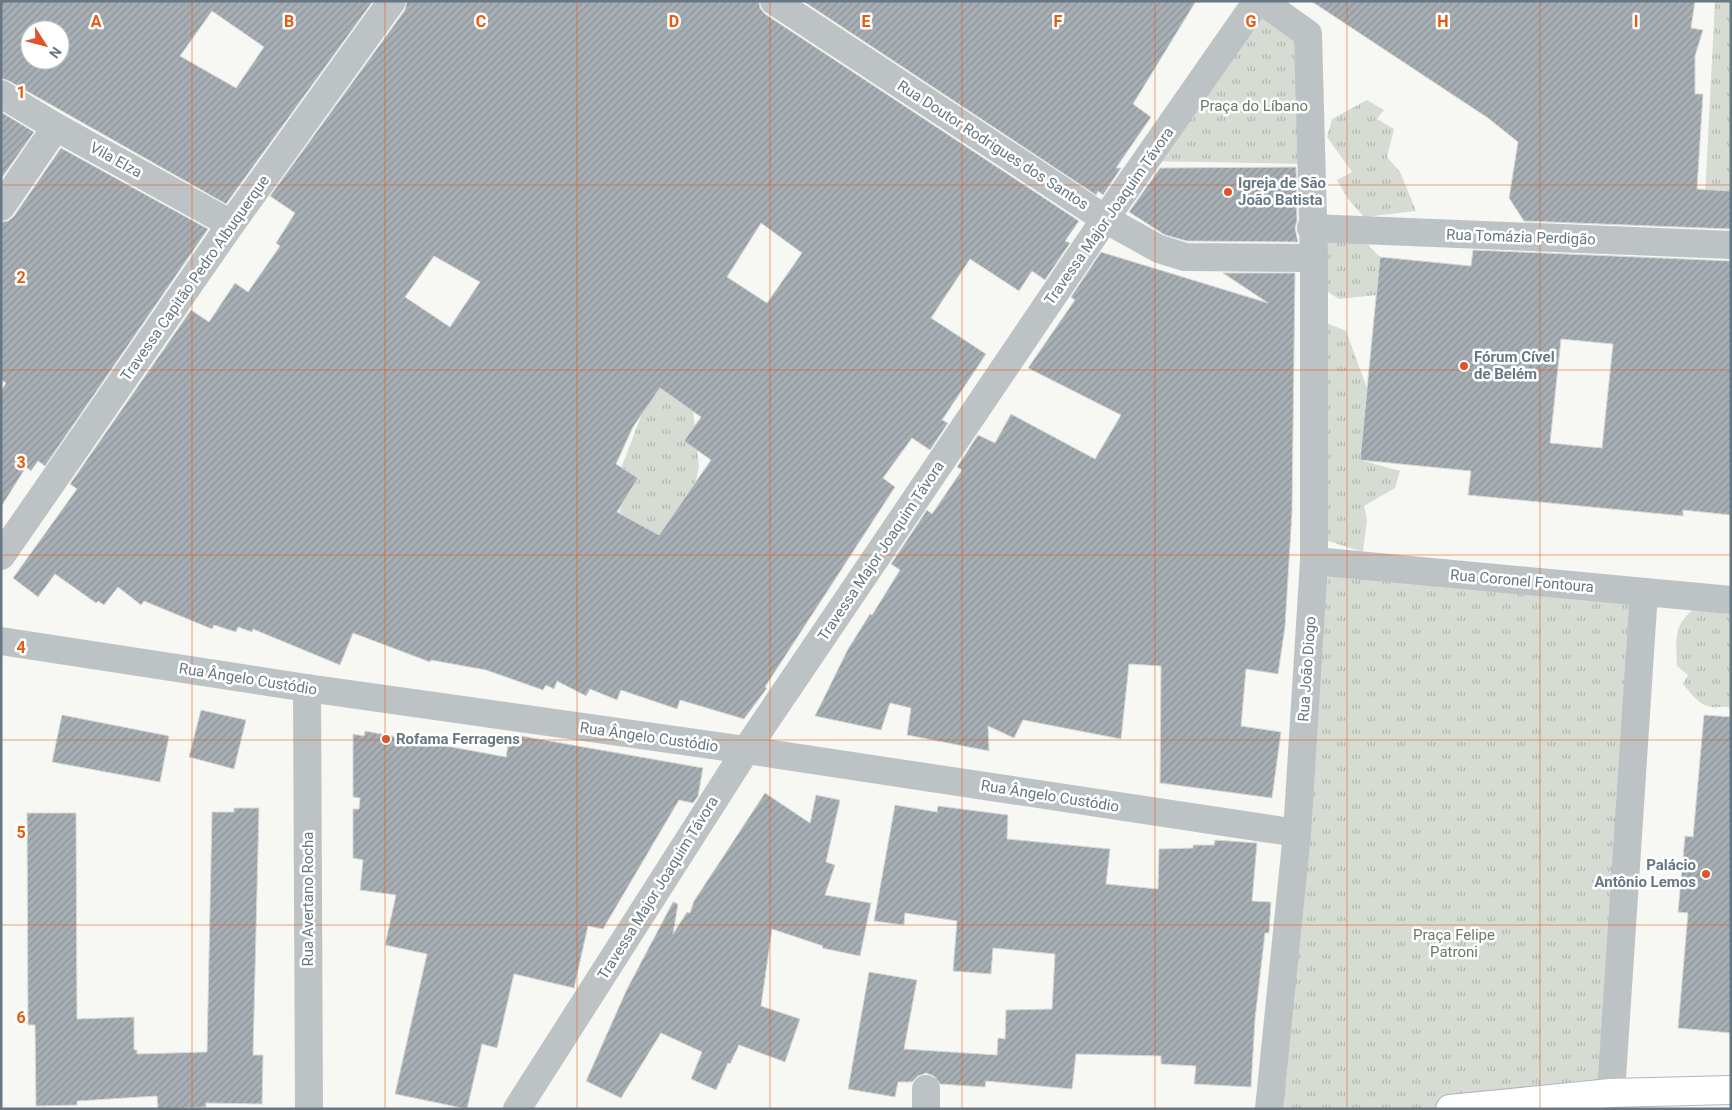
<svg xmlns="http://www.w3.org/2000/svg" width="1732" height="1110" viewBox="0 0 1732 1110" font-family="Roboto,sans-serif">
	<defs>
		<pattern id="grass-tufts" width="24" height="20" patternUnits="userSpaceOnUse" patternTransform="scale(1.25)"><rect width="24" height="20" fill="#d6dbd3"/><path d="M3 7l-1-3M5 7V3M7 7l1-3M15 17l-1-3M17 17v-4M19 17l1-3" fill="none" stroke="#b1b6b1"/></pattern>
		<pattern id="building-hatch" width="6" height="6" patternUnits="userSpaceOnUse" patternTransform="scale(1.25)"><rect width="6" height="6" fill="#a7afb4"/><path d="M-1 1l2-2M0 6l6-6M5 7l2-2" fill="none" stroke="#8c9398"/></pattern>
	</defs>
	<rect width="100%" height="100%" fill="#f7f7f3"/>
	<g fill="url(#grass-tufts)">
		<path d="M1257 1 1311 38 1310 164 1147 161Z"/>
		<path d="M1715 1H1731V218L1704 217Z"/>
		<path d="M1367 100 1384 110 1377 119 1394 129 1387 157 1400 172 1416 211 1364 217 1348 199 1337 180 1352 172 1327 137 1332 119Z"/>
		<path d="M1321 236 1363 240 1380 257 1376 295 1339 299 1320 287Z"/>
		<path d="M1322 321 1346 331 1367 388 1360 460 1400 471 1395 488 1364 506 1367 519 1363 552 1319 538Z"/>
		<path d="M618 369 692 400 699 467 689 511 661 546 617 522 623 498 622 466 648 398Z"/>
		<path d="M1317 564 1636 595 1611 1093 1450 1109H1275Z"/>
		<path d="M1701 604 1731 606V708C1723 705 1718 708 1711 707 1698 705 1691 693 1683 684L1688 675 1677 666C1676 634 1673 623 1701 604Z"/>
	</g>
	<g fill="url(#building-hatch)" stroke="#d8d8d6" fill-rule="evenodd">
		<path d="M1 1H373L226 204 9 81 1 78ZM212 11 264 47 236 88 180 56ZM30 30H60V60H30Z"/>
		<path d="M407 1H759L760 8 765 14 1079 221 1065 241 1070 243 1045 280 1032 271 1019 291 970 259 931 318 986 354 942 420 948 423 930 450 912 438 883 478 895 487 765 687 767 688 744 719 680 700 677 709 621 690 617 700 590 689 586 696 557 681 554 689 546 685 543 690 486 670 431 660 430 662 353 633 340 665 253 629 252 632 238 627 236 632 214 625 212 629 144 601 141 605 118 587 104 605 98 601 96 603 55 574 38 597 13 578 77 489 70 484 191 310 209 322 235 283 248 292 280 246 276 243 295 213 270 196 405 10ZM761 223 802 253 767 303 727 277ZM434 256 480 282 450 327 405 297ZM660 388 701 417 684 441 711 460 659 535 617 512 638 478 616 464 633 427Z"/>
		<path d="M803 1H1196L1133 104 1151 117 1116 168H1121L1103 195 1098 191 1096 195Z"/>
		<path d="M1311 1H1695L1691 28 1703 30 1695 56V94H1703L1697 189 1731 191V229L1524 221 1509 198 1518 142 1488 118Z"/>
		<path d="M1 112 34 132 1 179Z"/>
		<path d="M61 148 208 229 45 466 38 461 31 471 26 467 1 507V391L6 383 1 380V222L8 221 14 216Z"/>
		<path d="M1296 167 1297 221 1295 228 1298 242 1187 241 1165 235 1129 212 1160 168Z"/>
		<path d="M1473 250 1731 261V515L1683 510V516L1468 495 1471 471 1360 460 1380 257 1471 266ZM1561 339 1613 344 1602 448 1550 443Z"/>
		<path d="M1101 252 1268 303 1223 273H1295L1292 512 1285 627 1278 674 1246 669 1241 726 1281 732 1272 798 1160 783 1161 666 1129 664 1121 739 1023 720 1014 738 988 726 989 751 907 735 911 708 890 703 881 730 815 716 848 649 870 614 872 615 900 570 891 564 927 510 932 514 962 470 957 467 978 435 995 443 1011 414 1095 459 1121 415 1028 368 1075 300 1071 297Z"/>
		<path d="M201 710 246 720 234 769 189 757Z"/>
		<path d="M62 715 169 736 160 782 52 762Z"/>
		<path d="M1704 715 1731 717V1033L1678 1028 1688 913 1678 912 1685 836 1693 837Z"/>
		<path d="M365 731 506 757 510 734 703 768 698 796 693 803 679 800 603 929 588 926 574 988 514 974 497 1048 482 1044 467 1109 395 1094 427 954 385 945 396 895 360 890 363 860 353 858V809H359L360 798 353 797V734L364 736Z"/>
		<path d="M765 793 810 823 816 795 840 800 826 862 835 865 825 895 871 903 860 956 822 948 823 946 772 929 761 1006 800 1019 785 1062 739 1045 730 1064 728 1063 716 1090 691 1079 702 1052 661 1033 621 1098 586 1081 627 989 673 902 678 904 673 934 687 912 690 913 694 901Z"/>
		<path d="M895 805 937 812 938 806 1008 815 1007 839 1110 849 1106 884 1158 889 1159 849 1193 848V845H1214L1215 840 1257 843 1252 901 1271 902 1269 933H1265L1255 1019 1251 1087 1194 1084 1196 1066 1161 1064V1056L1076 1054 1072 1089 986 1081 985 1087 940 1084 934 1076 926 1073 918 1076 912 1082H898L895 1097 848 1089 869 972 917 980 904 1049 997 1055 998 1038 1005 1039 1006 1010 1052 1009 1055 954 993 948 991 974 953 971 957 921 905 913 904 925 874 921Z"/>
		<path d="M234 808H259L253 1055H263L262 1104 206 1103V1107L158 1109 157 1096 77 1101V1105L36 1106 35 1025H28L27 813H76L77 1019 134 1017V1050H137V1054L207 1052 212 812H234Z"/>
	</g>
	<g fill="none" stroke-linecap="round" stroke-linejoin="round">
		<defs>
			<path id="secondary" d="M1450 1109 1611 1093 1731 1090"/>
		</defs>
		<use href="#secondary" stroke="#b0b6ba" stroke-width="30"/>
		<g stroke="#bdc2c5" stroke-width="28">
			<path d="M774 1 1105 219 1159 249 1185 257 1314 258"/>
			<path d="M1262 1 1308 34 1314 258V561L1297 833 1269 1109"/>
			<path d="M1 94 56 127 231 224"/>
			<path d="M1 207 56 127"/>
			<path d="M1311 228 1731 245"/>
			<path d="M1 556 231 224 392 1"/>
			<path d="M1314 561 1731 600"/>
			<path d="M1 641 307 688 746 750 1297 833"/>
			<path d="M307 688 309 1109"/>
			<path d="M926 1089V1109"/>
			<path d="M1611 1093 1644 592"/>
			<path d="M517 1109 746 750 1105 219 1257 1"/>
		</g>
		<use href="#secondary" stroke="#fff" stroke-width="28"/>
	</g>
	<path fill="none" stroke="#e8590c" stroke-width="1" stroke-opacity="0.55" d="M192 1V1109M385 1V1109M577 1V1109M770 1V1109M962 1V1109M1155 1V1109M1347 1V1109M1540 1V1109M1 185H1731M1 370H1731M1 555H1731M1 740H1731M1 925H1731"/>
	<g fill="#dd542d" stroke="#fff" stroke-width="2">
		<circle cx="1228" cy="192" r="5"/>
		<circle cx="1464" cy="366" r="5"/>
		<circle cx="386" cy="739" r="5"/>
		<circle cx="1706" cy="874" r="5"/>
	</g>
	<g text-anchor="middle" stroke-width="5" stroke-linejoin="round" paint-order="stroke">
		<g font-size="15" fill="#6a7b65" stroke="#fff">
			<text x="1254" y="111">Praça do Líbano</text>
			<text x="1454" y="940">Praça Felipe<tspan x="1454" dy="17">Patroni</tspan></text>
		</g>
		<g font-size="15" fill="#677783" stroke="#fff">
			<text transform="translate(993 145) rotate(33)" y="5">Rua Doutor Rodrigues dos Santos</text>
			<text transform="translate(116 160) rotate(29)" y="5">Vila Elza</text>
			<text transform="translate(1109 216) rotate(-55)" y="5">Travessa Major Joaquim Távora</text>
			<text transform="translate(1521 237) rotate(2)" y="5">Rua Tomázia Perdigão</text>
			<text transform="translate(195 278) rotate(-55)" y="5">Travessa Capitão Pedro Albuquerque</text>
			<text transform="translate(881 551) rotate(-56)" y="5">Travessa Major Joaquim Távora</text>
			<text transform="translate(1522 581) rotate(5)" y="5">Rua Coronel Fontoura</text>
			<text transform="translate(1307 669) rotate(-86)" y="5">Rua João Diogo</text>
			<text transform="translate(248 679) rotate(9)" y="5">Rua Ângelo Custódio</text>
			<text transform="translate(649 737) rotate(8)" y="5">Rua Ângelo Custódio</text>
			<text transform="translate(1050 796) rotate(9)" y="5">Rua Ângelo Custódio</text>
			<text transform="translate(658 888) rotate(-58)" y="5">Travessa Major Joaquim Távora</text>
			<text transform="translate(308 899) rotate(-90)" y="5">Rua Avertano Rocha</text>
		</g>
		<g font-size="15" font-weight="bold" fill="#677783" stroke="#fff" text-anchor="start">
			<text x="1238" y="188">Igreja de São<tspan x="1238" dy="17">João Batista</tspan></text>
			<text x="1474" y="362">Fórum Cível<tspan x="1474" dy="17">de Belém</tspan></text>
			<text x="396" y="744">Rofama Ferragens</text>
			<text x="1696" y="870" text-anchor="end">Palácio<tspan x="1696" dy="17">Antônio Lemos</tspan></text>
		</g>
	</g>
	<g font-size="16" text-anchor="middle" font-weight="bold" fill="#e8590c" stroke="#fff" stroke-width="5" stroke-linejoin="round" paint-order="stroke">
		<text x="96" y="27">A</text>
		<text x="289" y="27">B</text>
		<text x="481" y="27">C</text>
		<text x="674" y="27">D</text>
		<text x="866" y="27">E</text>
		<text x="1058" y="27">F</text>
		<text x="1251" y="27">G</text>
		<text x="1443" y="27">H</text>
		<text x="1636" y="27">I</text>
		<text x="21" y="98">1</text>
		<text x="21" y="283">2</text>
		<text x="21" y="468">3</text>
		<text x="21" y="653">4</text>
		<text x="21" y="838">5</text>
		<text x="21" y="1023">6</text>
	</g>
	<rect width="1732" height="1110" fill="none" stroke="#677783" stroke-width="5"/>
	<g transform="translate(45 45) rotate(126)"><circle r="24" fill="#ffffff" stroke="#c2c9cd"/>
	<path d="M0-4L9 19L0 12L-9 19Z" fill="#dd542d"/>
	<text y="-8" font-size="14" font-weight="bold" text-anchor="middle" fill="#677783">N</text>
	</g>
</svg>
